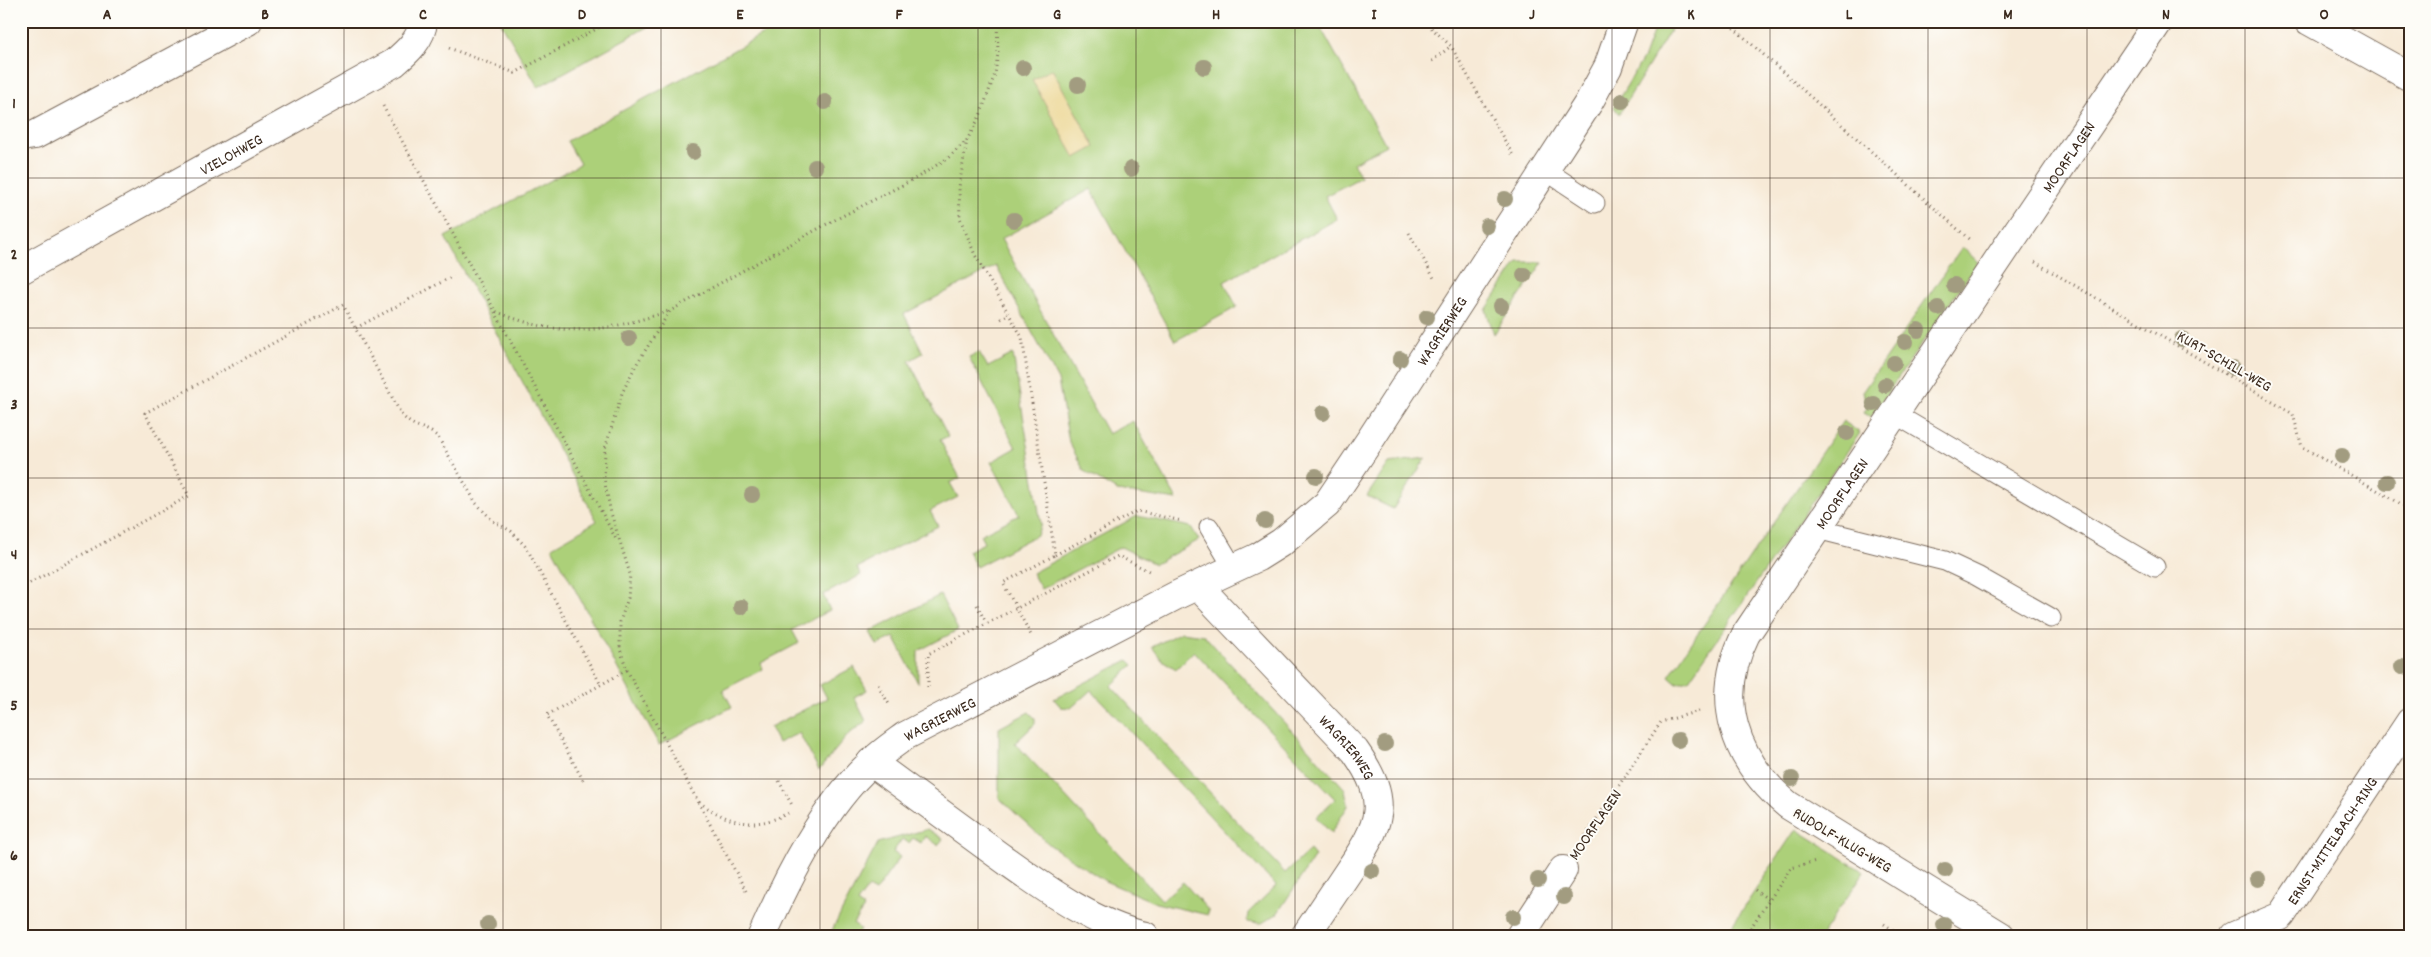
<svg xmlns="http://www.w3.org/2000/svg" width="2431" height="957" viewBox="0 0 2431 957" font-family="Dekko,sans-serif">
	<rect width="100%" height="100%" fill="#fdfcf7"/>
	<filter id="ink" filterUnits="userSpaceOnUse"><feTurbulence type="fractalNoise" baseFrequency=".02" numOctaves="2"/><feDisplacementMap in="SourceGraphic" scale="10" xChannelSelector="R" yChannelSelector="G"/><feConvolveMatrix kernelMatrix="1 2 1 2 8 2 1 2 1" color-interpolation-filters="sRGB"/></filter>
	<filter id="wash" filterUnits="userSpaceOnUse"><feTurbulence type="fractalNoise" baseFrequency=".0096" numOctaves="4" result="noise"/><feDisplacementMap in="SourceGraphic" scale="20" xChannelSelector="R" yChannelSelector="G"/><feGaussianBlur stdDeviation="1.12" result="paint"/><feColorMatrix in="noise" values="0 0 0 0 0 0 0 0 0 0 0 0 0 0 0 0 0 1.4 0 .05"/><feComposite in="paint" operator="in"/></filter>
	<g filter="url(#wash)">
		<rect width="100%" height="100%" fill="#f7ead7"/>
		<g fill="#acd079" stroke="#747d4c">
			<path d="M500 21H658L538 87Z"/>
			<path d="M787 21H1317L1386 145 1353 163 1361 177 1325 196 1337 219 1224 282 1237 307 1175 341 1091 189 1001 239 1108 434 1133 421 1177 500 1117 491 1084 471 1069 442 1058 380 996 266 904 314 923 353 909 361 948 436 940 440 960 478 950 483 958 497 930 511 938 526 857 568 861 575 823 595 830 610 792 630 799 643 761 663 763 669 723 690 732 707 659 745 552 547 597 521 445 237 580 164 567 141Z"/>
			<path d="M1657 21H1676L1619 114 1614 107 1644 57Z"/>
			<path d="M1962 247 1978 262 1871 417 1864 413 1867 408 1863 391Z"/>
			<path d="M1518 262H1543L1494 334 1486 310Z"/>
			<path d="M979 352 988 367 1013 354 1041 524 1037 535 976 567 968 551 984 543 980 535 1019 515 991 462 1016 448 969 357Z"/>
			<path d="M1843 421 1860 433 1689 680 1677 683 1669 676Z"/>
			<path d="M1426 458 1393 509 1367 496 1389 463Z"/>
			<path d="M1137 516 1191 527 1199 540 1155 564 1121 547 1041 589 1032 573Z"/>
			<path d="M940 595 958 630 918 651V683L894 637 877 645 870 632Z"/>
			<path d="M1181 632 1204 635 1345 789 1348 806 1331 833 1316 817 1335 799 1194 651 1176 669 1162 660 1152 647Z"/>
			<path d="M1128 660 1133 665 1111 686 1285 873 1310 850 1315 856 1277 914 1262 923 1247 922 1248 913 1276 886 1091 690 1071 708 1061 707 1054 699Z"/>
			<path d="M854 667 867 690 854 697 866 721 848 735 819 770 799 733 778 743 770 727 827 698 820 685Z"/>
			<path d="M1029 712 1035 718V724L1015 743 1162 900 1183 882 1208 910V915L1156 903 1105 881 1050 845 999 798V728Z"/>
			<path d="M928 829 943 839 938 845 925 836 921 843 913 838 909 843 902 839 893 852 900 857 875 892 868 888 857 903 864 908 853 924 860 929 855 936H829L878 843Z"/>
			<path d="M1796 829 1864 872 1821 936H1725Z"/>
		</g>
		<path fill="#eeda9e" stroke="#94825e" d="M1052 69 1095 147 1075 158 1032 80Z"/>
	</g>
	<g filter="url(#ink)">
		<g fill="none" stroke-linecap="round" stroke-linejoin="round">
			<defs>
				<g id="lane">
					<path d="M1545 170 1595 203"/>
					<path d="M1895 414 2155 567"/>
					<path d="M1209 527 1234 569"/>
					<path d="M1817 529 1945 561 1977 576 2051 618"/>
				</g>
				<g id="street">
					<path d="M2309 21 2410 77"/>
					<path d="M21 137 35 135 248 21"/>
					<path id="s1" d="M21 270 394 63C407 52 422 39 423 21"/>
					<path id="s2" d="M1198 586 1355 751C1391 802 1381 824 1348 872 1334 893 1320 914 1305 936"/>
					<path d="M871 762C913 793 956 824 998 855 1042 886 1092 924 1145 936"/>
					<path id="s3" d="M762 936C788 877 824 805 872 762 882 752 894 744 905 736L1177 595 1258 557 1282 542 1327 504 1372 437 1589 102 1608 67 1624 21"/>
					<path d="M1520 936 1563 870"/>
					<path id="s4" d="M2001 936 1788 805C1734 760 1713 699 1746 634L2159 21"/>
					<path id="s5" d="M2234 936 2281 916 2410 722"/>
				</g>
			</defs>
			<use href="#lane" stroke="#7d6d5f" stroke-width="21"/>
			<use href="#street" stroke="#7d6d5f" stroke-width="30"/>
			<g stroke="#7d6d5f" stroke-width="3" stroke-dasharray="1 4" stroke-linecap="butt">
				<path d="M997 21 998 53 995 74 980 116 967 140 959 187 960 218 975 255 1022 337 1055 555 1003 583 1031 635"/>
				<path d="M1424 21 1451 46 1514 157"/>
				<path d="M1726 21 1971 241"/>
				<path d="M449 48 515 73 611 21"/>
				<path d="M1432 61 1451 46"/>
				<path d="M383 106 495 311C562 339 601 333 669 311"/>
				<path d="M1409 233 1435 280"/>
				<path d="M2035 262 2293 414 2302 447 2410 509"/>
				<path d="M495 312 617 541"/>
				<path d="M1001 319 1009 314"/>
				<path d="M356 328 453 276"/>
				<path d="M1055 555 1137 511 1182 521"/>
				<path d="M21 588 189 496 145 413 343 305 401 414C414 430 423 424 438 437L476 503 493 521 511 531 526 547 601 685"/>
				<path d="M977 605 986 623"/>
				<path d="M878 685 890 706"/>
				<path d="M928 687V654L1118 556 1151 572"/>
				<path d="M583 780 547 715 627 670"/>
				<path d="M779 781 793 807"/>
				<path d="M699 802C728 823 755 831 788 813"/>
				<path d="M1580 844 1661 722 1699 711"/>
				<path d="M1755 890 1769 900"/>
				<path d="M746 891 627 670 620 649V622L628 598 630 574 611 513 604 479 605 449 622 393 636 365 670 311 825 225 918 177 948 158 967 140"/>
				<path d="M1884 924 1902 936"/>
				<path d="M1745 936 1791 868 1816 861"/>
			</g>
			<use href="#lane" stroke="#fff" stroke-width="19"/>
			<use href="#street" stroke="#fff" stroke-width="28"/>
		</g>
		<g fill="#a29c80">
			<circle cx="1204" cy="67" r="8"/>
			<circle cx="1023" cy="68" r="8"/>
			<circle cx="1078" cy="85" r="8"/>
			<circle cx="1622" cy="101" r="8"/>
			<circle cx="825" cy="102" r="8"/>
			<circle cx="693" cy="152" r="8"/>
			<circle cx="815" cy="167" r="8"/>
			<circle cx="1131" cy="169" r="8"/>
			<circle cx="1505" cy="199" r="8"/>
			<circle cx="1014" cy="220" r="8"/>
			<circle cx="1487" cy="226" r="8"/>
			<circle cx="1524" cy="275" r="8"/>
			<circle cx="1954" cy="285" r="8"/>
			<circle cx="1501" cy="306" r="8"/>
			<circle cx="1938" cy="308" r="8"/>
			<circle cx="1427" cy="317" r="8"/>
			<circle cx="1918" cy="330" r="8"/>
			<circle cx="629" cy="338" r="8"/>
			<circle cx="2182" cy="339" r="8"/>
			<circle cx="1905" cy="342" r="8"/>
			<circle cx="1400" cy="359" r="8"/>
			<circle cx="1894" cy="363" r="8"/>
			<circle cx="2233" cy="368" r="8"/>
			<circle cx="1885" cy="385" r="8"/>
			<circle cx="1874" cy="404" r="8"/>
			<circle cx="1323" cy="413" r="8"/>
			<circle cx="1847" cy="433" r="8"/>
			<circle cx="2342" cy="456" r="8"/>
			<circle cx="1316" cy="476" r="8"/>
			<circle cx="2387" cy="482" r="8"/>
			<circle cx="752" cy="495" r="8"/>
			<circle cx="1265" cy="521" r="8"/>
			<circle cx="741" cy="607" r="8"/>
			<circle cx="2402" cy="667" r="8"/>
			<circle cx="1678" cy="740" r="8"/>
			<circle cx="1385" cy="744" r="8"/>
			<circle cx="1792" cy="779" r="8"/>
			<circle cx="1945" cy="870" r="8"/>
			<circle cx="1372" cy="871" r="8"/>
			<circle cx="2258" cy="879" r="8"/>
			<circle cx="1538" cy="880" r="8"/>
			<circle cx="1564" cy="897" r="8"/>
			<circle cx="1513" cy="917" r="8"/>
			<circle cx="488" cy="924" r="8"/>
			<circle cx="1944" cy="925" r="8"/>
		</g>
	</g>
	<path fill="none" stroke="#3b2a1e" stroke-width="1" stroke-opacity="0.55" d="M186 21V936M344 21V936M503 21V936M661 21V936M820 21V936M978 21V936M1136 21V936M1295 21V936M1453 21V936M1612 21V936M1770 21V936M1928 21V936M2087 21V936M2245 21V936M21 178H2410M21 328H2410M21 478H2410M21 629H2410M21 779H2410"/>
	<g text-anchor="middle" stroke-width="4" stroke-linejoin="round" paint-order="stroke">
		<g font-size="16" fill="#3b2a1e" stroke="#fdfcf7">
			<text dy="6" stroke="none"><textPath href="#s1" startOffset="240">VIELOHWEG</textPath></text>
			<text dy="6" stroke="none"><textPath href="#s4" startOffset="1018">MOORFLAGEN</textPath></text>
			<text dy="6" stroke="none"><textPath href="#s3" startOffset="940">WAGRIERWEG</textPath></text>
			<text transform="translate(2225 360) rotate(30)" y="6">KURT-SCHILL-WEG</text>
			<text dy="6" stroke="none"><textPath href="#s4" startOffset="612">MOORFLAGEN</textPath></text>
			<text dy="6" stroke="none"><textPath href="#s3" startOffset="288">WAGRIERWEG</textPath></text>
			<text dy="6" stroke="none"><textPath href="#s2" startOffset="220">WAGRIERWEG</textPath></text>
			<text transform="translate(1594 824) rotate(-56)" y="6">MOORFLAGEN</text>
			<text transform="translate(1843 839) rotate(31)" y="6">RUDOLF-KLUG-WEG</text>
			<text dy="6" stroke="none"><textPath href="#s5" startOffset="142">ERNST-MITTELBACH-RING</textPath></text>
		</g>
	</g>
	<rect width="2431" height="957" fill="none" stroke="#fdfcf7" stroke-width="55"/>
	<rect x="28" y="28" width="2376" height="902" fill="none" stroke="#3b2a1e" stroke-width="2"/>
	<g font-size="16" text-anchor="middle" font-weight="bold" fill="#3b2a1e">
		<text x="107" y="19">A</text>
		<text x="265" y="19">B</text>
		<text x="423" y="19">C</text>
		<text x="582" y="19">D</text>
		<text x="740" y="19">E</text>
		<text x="899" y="19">F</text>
		<text x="1057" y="19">G</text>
		<text x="1216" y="19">H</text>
		<text x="1374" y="19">I</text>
		<text x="1532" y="19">J</text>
		<text x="1691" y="19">K</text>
		<text x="1849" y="19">L</text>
		<text x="2008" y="19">M</text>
		<text x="2166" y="19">N</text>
		<text x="2324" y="19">O</text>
		<text x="14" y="108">1</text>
		<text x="14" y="259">2</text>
		<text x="14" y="409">3</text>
		<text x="14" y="559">4</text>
		<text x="14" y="710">5</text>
		<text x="14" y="860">6</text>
	</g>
</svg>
